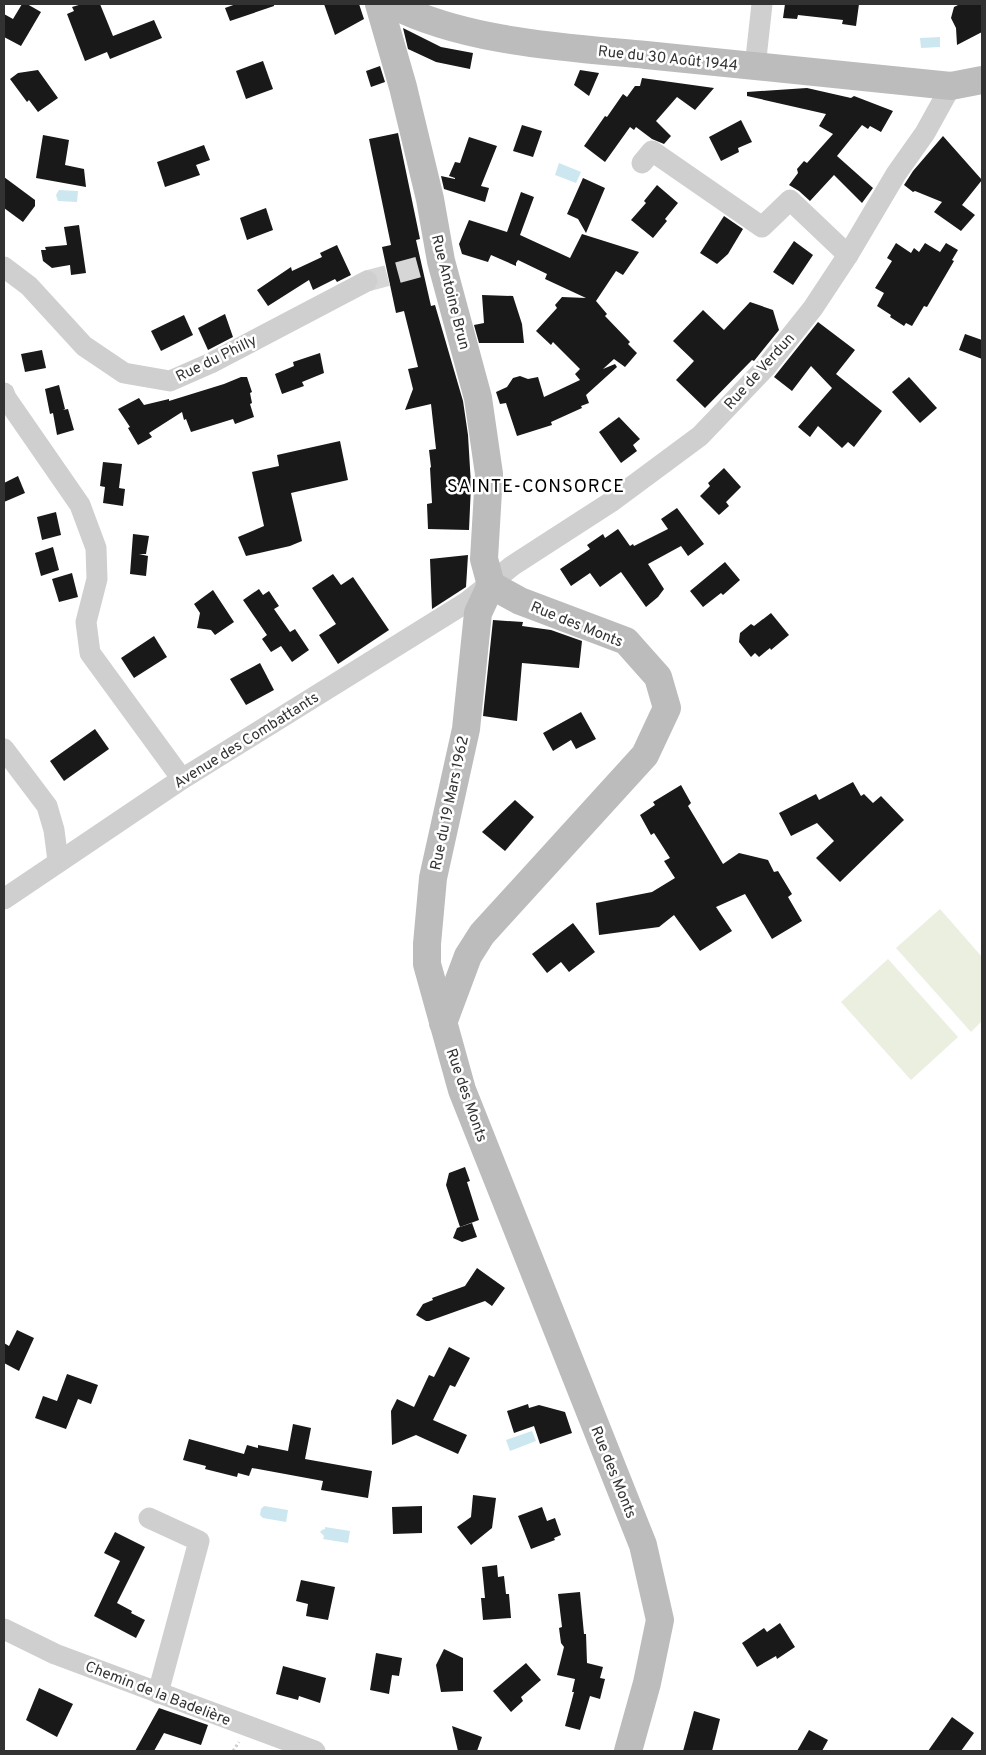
<svg xmlns="http://www.w3.org/2000/svg" width="986" height="1755" viewBox="0 0 986 1755" font-family="Overpass,sans-serif">
	<rect width="100%" height="100%" fill="#fff"/>
	<g fill="#eaefe0">
		<path d="M940 909 982 957V1021L971 1032 896 948Z"/>
		<path d="M888 959 958 1037 911 1080 841 1002Z"/>
	</g>
	<g fill="#cce7f0">
		<path d="M940 37V47L921 48 920 38Z"/>
		<path d="M559 163 581 172 576 183 555 175Z"/>
		<path d="M59 190 78 191 77 202 58 201 56 195Z"/>
		<path d="M532 1431 536 1441 510 1451 506 1440Z"/>
		<path d="M264 1506 288 1510 286 1522 263 1518 260 1515 261 1509Z"/>
		<path d="M325 1527 350 1531 348 1543 323 1539 324 1536 320 1532 322 1530 325 1529Z"/>
	</g>
	<g fill="#191919">
		<path d="M22 4H27L41 12 21 46 4 37V14L13 19Z"/>
		<path d="M82 4H100L113 36 154 20 162 38 110 59 107 52 85 61 67 14 74 11 72 7Z"/>
		<path d="M236 4H274V6L230 21 225 8Z"/>
		<path d="M324 4H359L364 19 335 35Z"/>
		<path d="M785 4H859L856 26 842 24 843 20 798 15 797 19 783 18Z"/>
		<path d="M960 4H982V32L957 45 956 28 951 18 954 7Z"/>
		<path d="M403 28 441 47 473 53 470 69 436 62 408 49Z"/>
		<path d="M263 61 273 89 246 99 236 71Z"/>
		<path d="M380 66 385 82 371 87 366 71Z"/>
		<path d="M38 70 58 98 38 112 29 100 27 102 10 79 18 73Z"/>
		<path d="M580 70 599 73 589 96 574 85Z"/>
		<path d="M642 78 714 88 695 110 677 97 656 121 671 136 664 144 652 139 636 127 634 130 630 127 605 162 584 146 605 116 607 117 623 94 627 97 635 86H640Z"/>
		<path d="M807 88 851 98 854 96 893 111 881 132 870 126 868 129 862 125 837 156 873 188 862 203 834 175 810 201 799 191 789 185 798 173 797 169 804 161 807 163 833 134 819 126 826 114 747 96V92Z"/>
		<path d="M741 120 752 142 738 148 739 152 721 161 709 137Z"/>
		<path d="M522 125 542 131 533 157 513 151Z"/>
		<path d="M398 133 420 239 416 240 431 306 435 305 463 401 468 435 471 485 469 530 428 529 427 504 432 503 430 468 431 467 429 450 436 449 431 404 405 410 413 389 408 369 418 367 404 311 396 313 382 247 391 245 369 139Z"/>
		<path d="M43 135 69 140 65 165 84 169 86 187 36 178Z"/>
		<path d="M943 136 982 180 962 205 975 215 961 231 934 212 942 202 915 191 913 192 904 185 913 171Z"/>
		<path d="M469 137 497 146 481 186 489 188 485 202 444 189 441 176 455 179V178L449 176 455 162 460 163Z"/>
		<path d="M204 145 210 160 196 165 200 175 165 187 157 162Z"/>
		<path d="M4 177 35 200V206L23 222 4 208Z"/>
		<path d="M583 178 605 188 586 233 578 219 567 214Z"/>
		<path d="M657 185 678 203 665 219 667 221 653 238 631 220 646 203 644 201Z"/>
		<path d="M521 192 534 197 520 235 570 258 582 234 639 252 623 275 616 271 596 301 607 314 605 316 630 342 628 344 637 353 625 367 614 359 603 369 615 364 617 367 586 395 589 403 581 406 582 408 551 422 552 425 517 436 506 403 500 404 496 392 507 387 513 378 520 376 528 379 538 377 544 397 580 380 575 374 580 369 553 342 551 345 536 331 557 308 555 305 562 297 586 298 545 279 547 274 518 260 516 263V266L491 255 488 262 462 254 459 244 469 220 507 232Z"/>
		<path d="M266 208 273 230 247 240 240 218Z"/>
		<path d="M724 216 743 229 728 254 717 264 700 253Z"/>
		<path d="M79 225 86 273 71 275 70 265 52 268 43 261 41 250H46L45 247 67 245 64 227Z"/>
		<path d="M794 241 813 255 793 285 773 272Z"/>
		<path d="M896 243 911 253 914 248 919 252 925 243 940 252 946 243 958 250 952 260 954 261 927 307 924 306 912 326 906 323 904 326 890 317 891 315 877 306 884 293 875 288 892 261 887 258Z"/>
		<path d="M337 245 351 275 337 282 335 279 313 290 309 280 268 306 257 290 291 267 292 271 322 257 320 253Z"/>
		<path d="M482 295 513 296 522 324 524 343H479L474 325 484 323Z"/>
		<path d="M750 302 773 310 779 330 754 361 752 360 705 408 676 380 694 361 673 341 703 310 724 330Z"/>
		<path d="M225 314 233 337 208 350 198 328Z"/>
		<path d="M184 315 193 335 161 351 151 331Z"/>
		<path d="M818 322 855 350 836 374 882 411 854 447 848 442 842 448 818 426 810 437 798 427 832 388 811 366 792 391 774 377Z"/>
		<path d="M965 334 982 340V359L959 350Z"/>
		<path d="M42 350 46 368 25 372 21 354Z"/>
		<path d="M320 353 324 373 302 382 304 386 282 394 275 374 294 366 293 362Z"/>
		<path d="M241 377H247L252 392 250 393 252 403 250 404 254 417 235 424 233 419 191 432 186 419 184 420 182 412 149 433 152 437 138 445 128 428 130 427 118 409 139 398 144 405 169 399V401L224 384Z"/>
		<path d="M909 377 937 408 920 423 892 392Z"/>
		<path d="M59 385 65 409 63 410 68 409 74 430 57 435 53 413 50 414 45 389Z"/>
		<path d="M619 417 640 439 633 445 637 451 621 463 599 432Z"/>
		<path d="M340 441 348 480 291 493 302 541 290 546 246 556 238 537 264 526 252 472 279 466 277 455Z"/>
		<path d="M103 462 122 464 119 488 125 489 123 506 103 503 105 487 100 486Z"/>
		<path d="M724 468 741 487 726 502 729 506 719 515 700 496 710 486 708 483Z"/>
		<path d="M18 476 25 493 4 502V483Z"/>
		<path d="M677 508 704 544 688 556 681 546 648 564 664 589 658 597 646 607 621 572 600 587 590 573 571 586 560 569 590 549 587 545 603 534 605 538 618 529 630 546 633 544 634 546 668 529 661 519Z"/>
		<path d="M56 512 61 535 42 540 37 517Z"/>
		<path d="M133 534 149 536 146 554H139L148 556 146 576 130 574Z"/>
		<path d="M53 547 59 570 41 576 35 553Z"/>
		<path d="M468 555 466 587 432 609 430 559Z"/>
		<path d="M725 562 740 580 723 595 721 593 703 607 690 591Z"/>
		<path d="M72 573 78 597 59 602 52 579Z"/>
		<path d="M333 574 341 585 353 577 389 630 338 664 319 635 336 624 312 588Z"/>
		<path d="M259 589 263 595 269 591 279 606 274 609 290 632 295 629 309 650 292 662 281 646 271 652 262 639 267 635 243 600Z"/>
		<path d="M213 590 234 622 215 635 211 630 197 628 200 613 194 604Z"/>
		<path d="M771 613 789 635 771 650 770 648 759 657 755 653 751 657 739 642 740 633 751 624 754 626Z"/>
		<path d="M493 620 523 622 522 626 551 630 582 641 579 668 522 663 517 721 483 716Z"/>
		<path d="M154 636 167 657 134 678 121 658Z"/>
		<path d="M260 663 274 690 246 705 230 679Z"/>
		<path d="M581 712 596 739 576 749 571 740 553 751 543 733Z"/>
		<path d="M95 729 109 749 64 781 50 761Z"/>
		<path d="M853 782 861 796 864 794 873 803 881 796 904 820 840 882 816 858 834 841 817 823 791 836 779 813 816 794 819 800Z"/>
		<path d="M681 785 691 803 688 806 723 864 739 853 768 860 774 872 778 871 792 894 788 897 802 921 772 939 745 894 716 907 732 931 700 951 674 915 659 927 599 935 596 903 652 892 675 878 664 861 670 858 654 833 651 835 640 815 655 805 653 802Z"/>
		<path d="M515 800 534 817 505 851 482 832Z"/>
		<path d="M573 923 595 952 569 972 561 962 547 973 532 954Z"/>
		<path d="M465 1167 470 1181 467 1182 479 1220 460 1227 446 1185 449 1173Z"/>
		<path d="M472 1223 477 1237 462 1242 453 1238 457 1228Z"/>
		<path d="M477 1268 505 1288 492 1306 485 1301 429 1321H426L416 1315 423 1304 433 1300 432 1298 465 1286Z"/>
		<path d="M17 1330 34 1338 19 1371 4 1363V1343L9 1346Z"/>
		<path d="M449 1347 470 1358 455 1387 450 1385 433 1420 467 1435 458 1454 416 1435 392 1445 391 1411 397 1399 414 1407 429 1375 434 1377Z"/>
		<path d="M67 1374 98 1385 91 1404 78 1399 66 1429 35 1418 43 1396 57 1401Z"/>
		<path d="M528 1404 529 1408 539 1405 565 1412 572 1433 540 1444 534 1426 514 1433 507 1411Z"/>
		<path d="M293 1424 311 1428 305 1459 372 1471 368 1498 321 1490 323 1481 252 1468 249 1476 238 1473 237 1477 205 1469 206 1466 183 1460 189 1439 244 1454 247 1445 258 1448V1445L288 1451Z"/>
		<path d="M473 1495 496 1498 492 1528 471 1545 457 1527 471 1517Z"/>
		<path d="M422 1506V1533L393 1534 392 1507Z"/>
		<path d="M542 1507 547 1521 555 1518 561 1535 554 1538 555 1540 531 1549 518 1516Z"/>
		<path d="M115 1532 145 1547 117 1603 132 1611 131 1613 145 1620 136 1638 94 1616 120 1561 104 1553Z"/>
		<path d="M497 1565 498 1577 504 1576 506 1594H509L511 1618 483 1620 481 1598H485L482 1567Z"/>
		<path d="M301 1580 335 1587 328 1620 306 1616 308 1604 296 1601Z"/>
		<path d="M580 1592 584 1634H586L587 1663 603 1667 600 1678 605 1679 600 1699 590 1696 580 1730 565 1726 574 1692H572L575 1679 557 1675 564 1647 561 1643 559 1628 562 1627 558 1594Z"/>
		<path d="M780 1623 795 1647 777 1659 776 1656 757 1667 742 1643 764 1628 767 1632Z"/>
		<path d="M444 1649 463 1658V1691L441 1692 436 1665Z"/>
		<path d="M376 1653 402 1658 399 1676 392 1675 389 1694 370 1690Z"/>
		<path d="M526 1663 541 1680 521 1697 523 1701 511 1712 493 1691Z"/>
		<path d="M283 1666 326 1678 320 1703 299 1696 298 1700 276 1694Z"/>
		<path d="M39 1688 73 1704 57 1737 26 1720Z"/>
		<path d="M159 1708 208 1725 201 1745 164 1733 154 1751H135Z"/>
		<path d="M694 1711 720 1719 712 1751H683Z"/>
		<path d="M952 1717 974 1733 961 1751H928Z"/>
		<path d="M452 1726 482 1737 477 1751H458Z"/>
		<path d="M809 1730 828 1740 822 1751H797Z"/>
	</g>
	<g fill="none" stroke-linecap="round" stroke-linejoin="round">
		<path stroke="#d6d6d6" stroke-width="21" stroke-dasharray="21 11" stroke-linecap="butt" d="M367 281 441 261"/>
		<path stroke="#cfcfcf" stroke-width="3" stroke-dasharray="2.5 2.5" stroke-linecap="butt" d="M233 1751 239 1742"/>
		<g stroke="#cfcfcf" stroke-width="21">
			<path d="M755 67 762 4"/>
			<path d="M642 163 652 151 762 227 790 200 848 255"/>
			<path d="M4 267 29 286 84 346 124 373 170 381 211 363 367 281"/>
			<path d="M4 393 6 398 80 505 96 548 97 579 86 622 90 653 182 779"/>
			<path d="M4 749 47 806 54 830 58 861"/>
			<path d="M4 899 182 779 467 602 512 566 611 502 700 436 766 367 813 308 848 255 896 174 925 133 951 86"/>
			<path d="M149 1518 199 1541 158 1693"/>
			<path d="M4 1629 55 1654 315 1751"/>
		</g>
		<g stroke="#bcbcbc" stroke-width="28">
			<path d="M379 4 403 87 430 199 441 261 478 398 489 474 484 559 491 585"/>
			<path d="M391 4C465 42 563 47 646 55 747 66 849 75 951 86L982 80"/>
			<path d="M491 585 478 613 466 729 433 878 427 944V964L462 1090 643 1545 660 1620 647 1683 628 1751"/>
			<path d="M443 1023 468 956 482 934 645 755 667 708 658 677 626 641 520 601 491 585"/>
		</g>
	</g>
	<g text-anchor="middle" stroke-width="5" stroke-linejoin="round" paint-order="stroke">
		<g font-size="15" fill="#323232" stroke="#fff">
			<text transform="translate(668 58) rotate(6)" y="5">Rue du 30 Août 1944</text>
			<text transform="translate(451 292) rotate(76)" y="5">Rue Antoine Brun</text>
			<text transform="translate(216 358) rotate(-26)" y="5">Rue du Philly</text>
			<text transform="translate(759 371) rotate(-48)" y="5">Rue de Verdun</text>
			<text transform="translate(577 624) rotate(22)" y="5">Rue des Monts</text>
			<text transform="translate(246 740) rotate(-32)" y="5">Avenue des Combattants</text>
			<text transform="translate(449 803) rotate(-78)" y="5">Rue du 19 Mars 1962</text>
			<text transform="translate(467 1095) rotate(71)" y="5">Rue des Monts</text>
			<text transform="translate(614 1472) rotate(68)" y="5">Rue des Monts</text>
			<text transform="translate(158 1693) rotate(21)" y="5">Chemin de la Badelière</text>
		</g>
		<g font-size="18" letter-spacing="1" fill="#000" stroke="#fff">
			<text x="536" y="492">SAINTE-CONSORCE</text>
		</g>
	</g>
	<rect width="986" height="1755" fill="none" stroke="#323232" stroke-width="10"/>
</svg>
